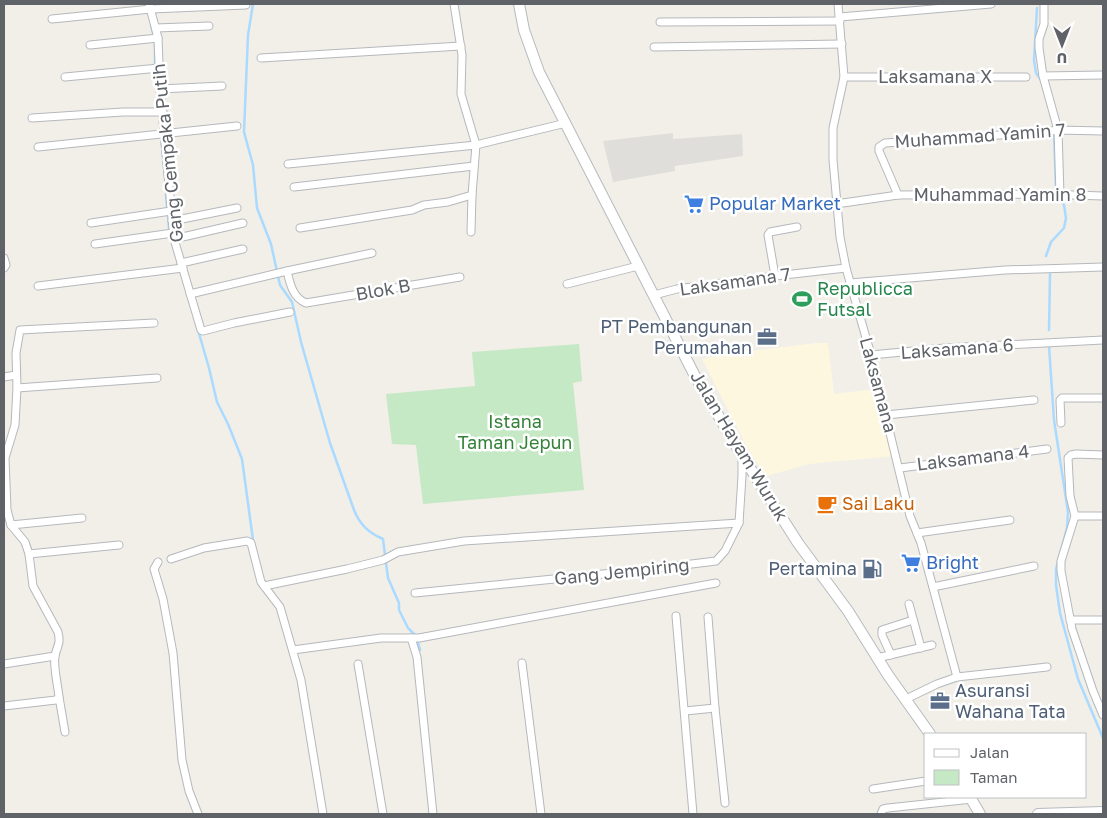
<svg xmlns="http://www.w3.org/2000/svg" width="1107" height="818" viewBox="0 0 1107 818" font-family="'Golos Text',sans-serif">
	<rect width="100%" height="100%" fill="#f1efe8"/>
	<path fill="#fef7e0" d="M816 343H828L834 394 875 389 894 456 809 464 756 479 763 472 746 445 702 359 727 354Z"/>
	<path fill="#e0deda" d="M673 133V139L742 134 743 156 675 166V171L613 182 603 141Z"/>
	<path fill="#c5e8c5" d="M579 344 582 381 573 383 584 490 423 504 416 445 392 444 386 394 475 386 472 352Z"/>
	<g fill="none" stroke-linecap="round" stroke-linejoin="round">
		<g stroke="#aadaff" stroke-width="2.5">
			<path d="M253 4 248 35 244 132 253 165 257 208 271 244 280 285 292 302 301 342 330 443 354 510C360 525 369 533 383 539L388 578 399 603V610L408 628 417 637 420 650"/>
			<path d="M1037 8 1034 60 1036 73 1041 80"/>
			<path d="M151 26 154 36"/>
			<path d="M155 41V64"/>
			<path d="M155 73 156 83"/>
			<path d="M1054 135 1056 187"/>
			<path d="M161 137 166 186"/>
			<path d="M166 194 167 208"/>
			<path d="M168 215 169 229"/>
			<path d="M1046 256 1051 242 1064 228 1066 218 1064 205 1059 199"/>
			<path d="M198 330 209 368 217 402 228 424 242 459 253 540"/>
			<path d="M1049 330 1050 274"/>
			<path d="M1049 346 1054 420 1068 512 1067 528 1056 569V585L1060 613 1078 679 1103 738"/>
		</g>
		<defs>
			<g id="minor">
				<path d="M149 4 158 38 160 89 174 239 201 330 203 331 234 323 290 312"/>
				<path d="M454 4 462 55 461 94 476 145 566 123"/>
				<path d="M838 4 844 77 833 128V160L840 237 846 268 871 355 910 516 921 543 957 677"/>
				<path d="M1044 4V24L1039 39V48L1043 76 1058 130 1060 195"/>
				<path d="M840 17 991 4"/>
				<path d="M52 19 151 9 246 5"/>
				<path d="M660 22 840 21"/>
				<path d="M156 28 209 26"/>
				<path d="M90 45 158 38"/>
				<path d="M654 47 842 44"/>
				<path d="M261 58 461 46"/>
				<path d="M1043 76 1103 75"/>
				<path d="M65 77 159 68"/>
				<path d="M844 77H1026"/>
				<path d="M160 89 222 86"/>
				<path d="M32 118 123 112H163"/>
				<path d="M38 147 237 126"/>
				<path d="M288 164 476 145 472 195 471 232"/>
				<path d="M294 187 474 166"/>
				<path d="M898 195 879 151V147L885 143 1045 132 1058 130 1103 131"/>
				<path d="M836 204 898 195 1041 194 1103 196"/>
				<path d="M172 221 237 208"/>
				<path d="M91 223 171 211"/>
				<path d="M300 228 412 210 424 205 448 202 472 195"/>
				<path d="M174 239 243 223"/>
				<path d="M95 244 173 233"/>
				<path d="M4 258 6 265 4 268"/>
				<path d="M181 263 243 249"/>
				<path d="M287 271C290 284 293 298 306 303L460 277"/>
				<path d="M775 276 768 235 770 232 797 227"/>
				<path d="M850 283 1005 270 1103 267"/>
				<path d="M567 284 638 266"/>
				<path d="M38 286 183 268"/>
				<path d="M190 294 287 271 372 253"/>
				<path d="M654 295 677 289 775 276 846 268"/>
				<path d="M871 355 945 348 1103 340"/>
				<path d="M4 377 16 375"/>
				<path d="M17 388 157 378"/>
				<path d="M886 415 1034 400"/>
				<path d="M1061 423 1060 400 1062 398H1103"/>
				<path d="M1103 455 1076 454 1071 455 1068 458 1070 496 1075 516 1061 561V571L1072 629 1093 691 1103 715"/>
				<path d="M900 468 1047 449"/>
				<path d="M1075 516H1103"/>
				<path d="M11 525 82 518"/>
				<path d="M917 533 1010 520"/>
				<path d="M29 554 119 545"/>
				<path d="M171 559 204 548 247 541 251 543 261 582 280 607 301 680 323 814"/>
				<path d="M158 562 154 569 163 599 173 653 182 760 189 791 198 814"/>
				<path d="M264 586 347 569 383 560 398 552 464 541 739 523"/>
				<path d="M933 587 1034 566"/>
				<path d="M415 593 643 570 716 561 725 551 739 523 742 476V456"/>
				<path d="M909 604 921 648"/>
				<path d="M676 616 693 814"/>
				<path d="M708 617 715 708 725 803"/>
				<path d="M1070 620H1103"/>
				<path d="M411 638 417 657 433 814"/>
				<path d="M293 650 381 638H419L716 583"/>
				<path d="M891 655 882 635V630L913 620"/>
				<path d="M877 658 932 645"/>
				<path d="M522 663 541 814"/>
				<path d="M4 664 55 656"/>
				<path d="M358 664 383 814"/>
				<path d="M59 697 65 732"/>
				<path d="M906 699 937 684 957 677 1047 667"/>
				<path d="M4 706 56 700 59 697C58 686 53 666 55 656 57 645 61 645 58 632L33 586 29 554 25 542 11 525 7 510 5 458 15 425 17 388 16 353 20 330 154 323"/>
				<path d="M685 711 715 708"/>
				<path d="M873 789 926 781"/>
				<path d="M881 814 883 809 888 808 972 799"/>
			</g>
			<g id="secondary">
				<path d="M519 4 524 30 539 72 695 376 738 449 798 543 848 611 888 675 930 734"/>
				<path d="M970 797 980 814"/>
				<path d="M1038 814 1103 812"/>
			</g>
		</defs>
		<use href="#minor" stroke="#b5b8bc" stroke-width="9"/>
		<use href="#secondary" stroke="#b6babf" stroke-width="12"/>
		<use href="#minor" stroke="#fff" stroke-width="7"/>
		<use href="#secondary" stroke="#fff" stroke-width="10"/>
	</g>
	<defs>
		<symbol id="supermarket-bare" viewBox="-9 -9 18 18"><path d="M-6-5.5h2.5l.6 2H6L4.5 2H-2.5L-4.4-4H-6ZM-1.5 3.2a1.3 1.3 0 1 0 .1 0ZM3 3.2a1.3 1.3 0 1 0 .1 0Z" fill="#3f7fe0" stroke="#fff" stroke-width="2.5" paint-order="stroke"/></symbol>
		<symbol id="stadium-bare" viewBox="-9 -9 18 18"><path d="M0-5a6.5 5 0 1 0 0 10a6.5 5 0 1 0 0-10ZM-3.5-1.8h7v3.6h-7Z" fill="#2e9e5b" stroke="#fff" stroke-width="2.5" paint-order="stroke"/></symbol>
		<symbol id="office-bare" viewBox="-9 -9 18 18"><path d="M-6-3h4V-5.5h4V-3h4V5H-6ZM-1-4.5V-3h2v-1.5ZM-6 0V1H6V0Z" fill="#5c6f8a" stroke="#fff" stroke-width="2.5" paint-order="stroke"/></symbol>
		<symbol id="cafe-bare" viewBox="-9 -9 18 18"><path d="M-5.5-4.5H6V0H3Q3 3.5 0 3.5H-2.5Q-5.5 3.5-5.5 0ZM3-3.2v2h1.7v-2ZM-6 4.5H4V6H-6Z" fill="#e8710a" stroke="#fff" stroke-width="2.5" paint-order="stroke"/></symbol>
		<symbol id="fuel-bare" viewBox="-9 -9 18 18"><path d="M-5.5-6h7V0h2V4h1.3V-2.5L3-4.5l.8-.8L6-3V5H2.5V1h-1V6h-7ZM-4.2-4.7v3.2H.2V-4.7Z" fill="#5c6f8a" stroke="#fff" stroke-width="2.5" paint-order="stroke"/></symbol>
	</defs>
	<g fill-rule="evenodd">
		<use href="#supermarket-bare" x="680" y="190" width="28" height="28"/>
		<use href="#stadium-bare" x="788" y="285" width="28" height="28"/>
		<use href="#office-bare" x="753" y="323" width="28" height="28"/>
		<use href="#cafe-bare" x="813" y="490" width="28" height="28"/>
		<use href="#supermarket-bare" x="897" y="549" width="28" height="28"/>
		<use href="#fuel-bare" x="858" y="555" width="28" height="28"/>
		<use href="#office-bare" x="926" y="687" width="28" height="28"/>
	</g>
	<g text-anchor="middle" stroke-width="5" stroke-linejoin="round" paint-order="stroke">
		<g font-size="18" fill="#5f6368" stroke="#fff">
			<text x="935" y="83">Laksamana X</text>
			<text transform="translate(980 136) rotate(-4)" y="6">Muhammad Yamin 7</text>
			<text transform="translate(168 153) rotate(-96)" y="6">Gang Cempaka Putih</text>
			<text x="1000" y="201">Muhammad Yamin 8</text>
			<text transform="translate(735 282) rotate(-8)" y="6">Laksamana 7</text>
			<text transform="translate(383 290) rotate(-10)" y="6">Blok B</text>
			<text transform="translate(957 349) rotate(-4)" y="6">Laksamana 6</text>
			<text transform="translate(878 385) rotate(75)" y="6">Laksamana</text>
			<text transform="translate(739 446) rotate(59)" y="6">Jalan Hayam Wuruk</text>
			<text transform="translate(973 458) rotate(-7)" y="6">Laksamana 4</text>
			<text transform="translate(622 572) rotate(-6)" y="6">Gang Jempiring</text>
		</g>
		<g font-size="18" fill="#366cbe" stroke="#fff" text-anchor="start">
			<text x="709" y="210">Popular Market</text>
			<text x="926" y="569">Bright</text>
		</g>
		<g font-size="18" fill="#27864d" stroke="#fff" text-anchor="start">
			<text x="817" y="295">Republicca<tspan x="817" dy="21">Futsal</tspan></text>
		</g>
		<g font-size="18" fill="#4e5e75" stroke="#fff" text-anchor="end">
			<text x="752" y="333">PT Pembangunan<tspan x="752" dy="21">Perumahan</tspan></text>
			<text x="857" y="575">Pertamina</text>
			<text x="955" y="697" text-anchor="start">Asuransi<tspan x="955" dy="21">Wahana Tata</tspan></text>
		</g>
		<g font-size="18" fill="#348238" stroke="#fff">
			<text x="515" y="428">Istana<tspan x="515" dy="21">Taman Jepun</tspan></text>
		</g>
		<g font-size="18" fill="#c56008" stroke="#fff" text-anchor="start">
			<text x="842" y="510">Sai Laku</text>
		</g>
	</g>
	<rect width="1107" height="818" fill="none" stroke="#5f6368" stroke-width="10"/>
	<rect x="924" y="733" width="162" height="65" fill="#ffffff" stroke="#bfc1c3"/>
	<rect x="934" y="749" width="25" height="8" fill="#ffffff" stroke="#bfc1c3"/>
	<text x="970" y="758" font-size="15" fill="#5f6368">Jalan</text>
	<rect x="934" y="770" width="25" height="15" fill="#c5e8c5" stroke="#bfc1c3"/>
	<text x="970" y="783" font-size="15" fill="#5f6368">Taman</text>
	<g transform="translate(1062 45) rotate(180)" stroke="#ffffff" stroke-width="4" paint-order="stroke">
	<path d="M0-4L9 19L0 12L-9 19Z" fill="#5f6368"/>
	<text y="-8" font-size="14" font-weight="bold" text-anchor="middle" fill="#5f6368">U</text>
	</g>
</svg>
